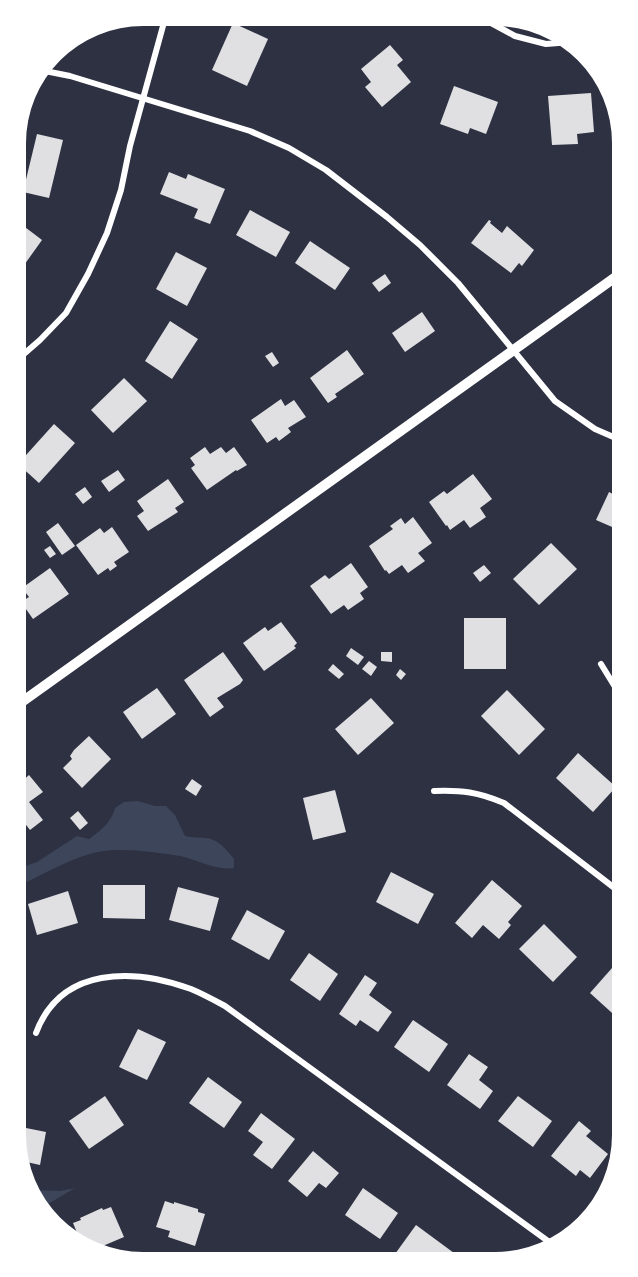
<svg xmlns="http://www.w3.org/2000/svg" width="638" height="1277" viewBox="0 0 638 1277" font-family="Roboto,sans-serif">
	<rect width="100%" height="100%" fill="#2d3142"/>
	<g fill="#3c4559">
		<path d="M138 801 155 806H166L175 815 185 836C193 838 199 837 206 838 218 839 227 850 234 859V868C216 871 198 860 180 856 156 852 120 847 97 852 70 858 45 874 20 885V868L37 862 77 836 89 839C101 830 111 823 115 808L124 802Z"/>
		<path d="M75 1188 43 1207 32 1190 60 1191Z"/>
	</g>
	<g fill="#e0e0e3">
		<path d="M333 16H374L373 23 332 20Z"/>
		<path d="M233 23 268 39 247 86 212 70Z"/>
		<path d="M390 45 403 60 397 65 411 82 382 107 365 87 371 82 361 69Z"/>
		<path d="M454 86 498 102 486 134 470 128 468 134 440 124Z"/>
		<path d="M591 93 594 132 577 134 578 144 552 145 548 96Z"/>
		<path d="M37 134 63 140 49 198 23 192Z"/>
		<path d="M169 172 186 179 188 174 225 189 210 224 194 218 198 209 160 194Z"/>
		<path d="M250 210 290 232 276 257 236 235Z"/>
		<path d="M489 220 491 221 490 223 502 233 507 226 534 250 522 266 519 263 511 273 471 243Z"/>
		<path d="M17 221 42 240 17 275Z"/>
		<path d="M310 241 350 268 335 290 295 263Z"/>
		<path d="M176 252 207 268 187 306 156 289Z"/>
		<path d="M385 274 391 283 379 292 372 283Z"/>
		<path d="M422 312 435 331 405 352 392 333Z"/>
		<path d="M170 321 198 339 172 379 145 361Z"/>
		<path d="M347 350 364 374 335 394 337 397 328 403 310 378Z"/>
		<path d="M272 352 279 363 273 367 265 356Z"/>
		<path d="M124 378 147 401 113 433 91 410Z"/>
		<path d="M281 399 285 406 294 400 306 417 288 428 291 432 279 441 276 437 267 443 251 420Z"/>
		<path d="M54 424 75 443 39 483 18 464Z"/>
		<path d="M205 447 210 454 221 447 226 453 234 447 247 465 237 471 236 470 207 490 191 468 195 465 190 458Z"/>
		<path d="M118 470 125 480 109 492 101 481Z"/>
		<path d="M473 474 492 499 480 508 486 517 470 528 464 520 450 530 447 525 446 526 429 502 444 491 447 494Z"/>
		<path d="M168 479 184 502 175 508 178 512 148 531 137 516 144 511 137 501Z"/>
		<path d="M85 487 92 497 83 504 75 494Z"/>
		<path d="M609 492 619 497V530L596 520Z"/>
		<path d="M413 517 432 543 418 553 425 561 408 573 402 565 389 574 386 570 385 571 369 546 393 529 390 526 401 518 405 524Z"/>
		<path d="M58 523 75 546 62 555 46 532Z"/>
		<path d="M112 527 129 552 114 562 117 566 110 571 108 568 98 575 76 545 100 528 104 533Z"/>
		<path d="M551 543 577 569 539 605 513 579Z"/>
		<path d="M50 546 56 554 50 558 44 550Z"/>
		<path d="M351 563 368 587 360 593 364 599 348 610 344 605 331 614 310 586 325 575 329 579Z"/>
		<path d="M484 565 491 573 480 582 473 573Z"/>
		<path d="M50 568 69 594 33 619 21 602 29 597 22 588Z"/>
		<rect x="464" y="618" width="42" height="51"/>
		<path d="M281 622 297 643 294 646 296 648 264 671 243 643 265 627 268 631Z"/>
		<path d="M351 648 364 657 358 665 346 656Z"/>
		<path d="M223 652 243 680 240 684 217 698 224 707 210 717 184 680Z"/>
		<path d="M381 652H392V662L381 661Z"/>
		<path d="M369 661 377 667 371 676 362 669Z"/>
		<path d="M333 664 344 674 339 679 328 670Z"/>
		<path d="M400 669 406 674 401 680 396 675Z"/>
		<path d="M157 688 176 714 142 739 123 712Z"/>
		<path d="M507 690 545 729 519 755 481 716Z"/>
		<path d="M371 698 394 723 358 755 335 729Z"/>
		<path d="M89 736 111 759 82 788 63 768 72 759 70 756 74 750Z"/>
		<path d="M578 753 616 787 593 812 556 778Z"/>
		<path d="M29 775 43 792 29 802 43 820 30 830 23 821 20 823V783Z"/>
		<path d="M192 779 202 786 196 796 185 789Z"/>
		<path d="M335 790 346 832 313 840 303 798Z"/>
		<path d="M78 811 88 823 80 830 70 818Z"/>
		<path d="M391 872 434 894 418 924 376 902Z"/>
		<path d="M492 880 522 906 508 922 511 925 499 939 483 925 472 938 455 923Z"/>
		<path d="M103 885H145V919L103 918Z"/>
		<path d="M178 887 219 898 210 931 169 920Z"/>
		<path d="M68 891 78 923 37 935 28 904Z"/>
		<path d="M247 910 285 931 269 960 231 939Z"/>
		<path d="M544 924 577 957 553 982 519 949Z"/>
		<path d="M309 953 338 974 320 1001 290 980Z"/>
		<path d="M612 968 622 977V1022L590 993Z"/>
		<path d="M365 975 377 983 369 995 392 1012 378 1032 360 1020 356 1026 339 1014Z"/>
		<path d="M413 1020 448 1044 429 1072 394 1047Z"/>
		<path d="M138 1029 166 1042 147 1080 119 1067Z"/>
		<path d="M469 1054 488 1067 479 1080 493 1091 480 1109 447 1085Z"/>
		<path d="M208 1077 242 1102 224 1128 189 1103Z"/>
		<path d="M105 1096 124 1125 89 1149 69 1121Z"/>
		<path d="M518 1096 552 1121 533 1147 498 1121Z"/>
		<path d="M261 1113 295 1139 272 1169 253 1155 263 1142 248 1131Z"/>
		<path d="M579 1121 591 1131 586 1136 608 1154 590 1178 580 1170 576 1176 551 1156Z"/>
		<path d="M21 1127 46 1132 40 1165 22 1161Z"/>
		<path d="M313 1151 339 1173 326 1188 319 1183 307 1197 288 1181Z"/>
		<path d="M363 1188 398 1213 380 1239 345 1215Z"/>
		<path d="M165 1201 174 1204V1202L198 1209V1212L205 1214 195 1246 168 1237 170 1231 156 1227Z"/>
		<path d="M111 1207 124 1237 98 1248 80 1240 73 1223 81 1220 80 1218 102 1208 103 1210Z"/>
		<path d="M416 1225 454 1253 452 1256 399 1257 395 1254Z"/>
	</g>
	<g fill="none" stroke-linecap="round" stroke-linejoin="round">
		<g stroke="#fff" stroke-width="6">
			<path d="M480 17 515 36 546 44 571 42"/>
			<path d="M40 70 70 76 250 131 289 148 326 170 387 217 420 245 458 283 555 401 595 429 618 439"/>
			<path d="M17 360 40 340 66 313 88 274 107 233 121 190 130 146 166 15"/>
			<path d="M601 664 620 695"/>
			<path d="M434 791C462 790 478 792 504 803L621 893"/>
			<path d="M36 1033C61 966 134 968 191 989 203 994 214 1000 225 1006L552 1244"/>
		</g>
		<path stroke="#fff" stroke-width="10" d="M19 704 617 276"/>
	</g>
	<path d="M0 0H638V1277H0ZM143 26H495A117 117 0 0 1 612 143V1135A117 117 0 0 1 495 1252H143A117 117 0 0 1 26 1135V143A117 117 0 0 1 143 26Z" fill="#fff" fill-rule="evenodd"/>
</svg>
